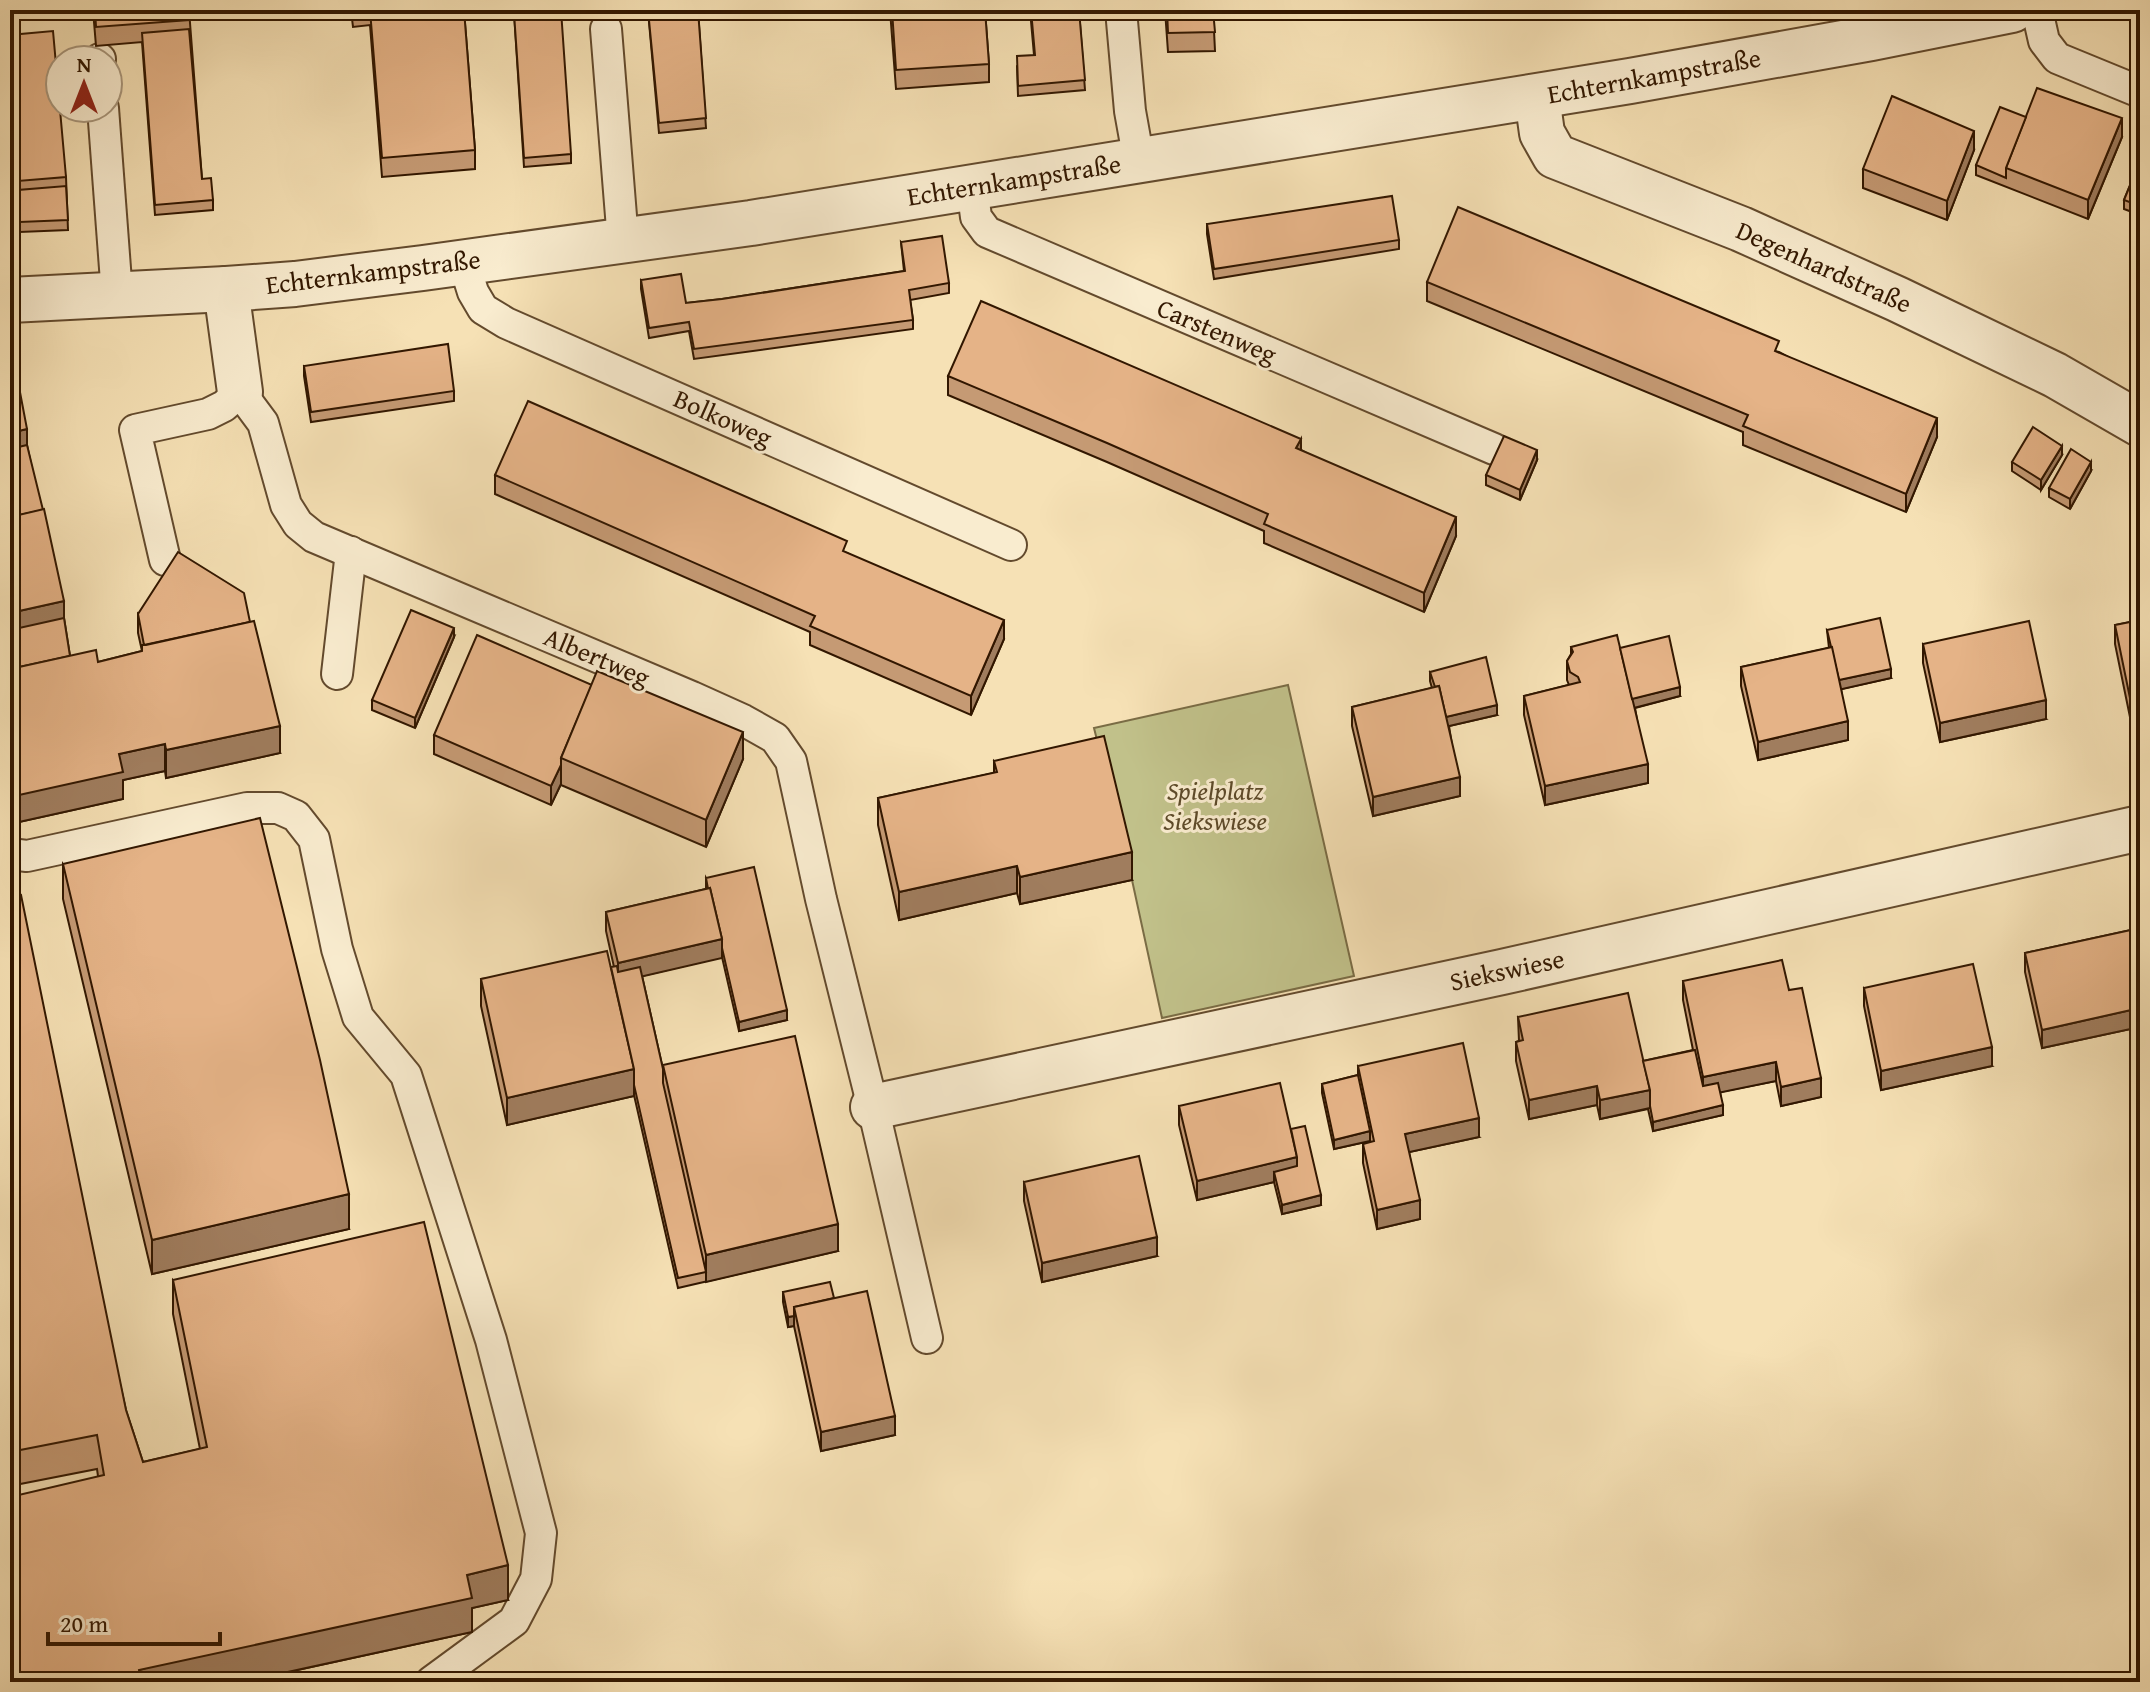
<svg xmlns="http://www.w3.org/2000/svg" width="2150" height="1692" viewBox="0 0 2150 1692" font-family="'Gentium Book Plus',serif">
	<rect width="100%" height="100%" fill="#f6e1b5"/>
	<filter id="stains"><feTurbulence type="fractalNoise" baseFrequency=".0025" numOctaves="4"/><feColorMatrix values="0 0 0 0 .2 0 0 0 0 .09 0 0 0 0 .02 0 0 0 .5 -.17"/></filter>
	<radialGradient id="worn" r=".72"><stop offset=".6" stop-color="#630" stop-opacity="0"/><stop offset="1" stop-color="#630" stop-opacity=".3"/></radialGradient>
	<path fill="#c1c18a" stroke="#7a6c45" stroke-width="2" d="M1288 685 1354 976 1162 1018 1132 880 1094 728Z"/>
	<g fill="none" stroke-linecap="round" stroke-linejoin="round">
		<defs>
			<g id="service">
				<path d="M1121 10 1130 111 1139 161"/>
				<path d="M2037 10 2044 41 2057 58 2140 92"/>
				<path d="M606 29 623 241"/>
				<path d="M100 59V60"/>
				<path d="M103 108 117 295"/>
				<path d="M972 186 976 217 987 232 1494 449"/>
				<path d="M464 263 473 292 483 309 506 323 1011 545"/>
				<path d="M165 560 135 430 208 414 224 406 240 392 263 423 286 505 298 524 314 537 692 697 743 720 775 738 791 761 821 899 873 1107 927 1338"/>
				<path d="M337 674 351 552"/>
				<path d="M10 854 27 856 247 808H278L296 816 314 839 337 949 358 1017 406 1075 491 1340 541 1533 536 1579 514 1621 431 1682"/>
			</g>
			<g id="minor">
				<path d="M1537 97 1542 133 1555 156 1741 229 1897 299 2055 375 2140 424"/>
				<path d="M226 289 240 392"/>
				<path d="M10 300 226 289 295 284 423 268 751 223 1630 81 1871 38 2012 10"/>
				<path d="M873 1107 1502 972 2140 828"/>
			</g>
		</defs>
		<use href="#service" stroke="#634a2d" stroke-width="34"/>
		<use href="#minor" stroke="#634a2d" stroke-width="48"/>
		<use href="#service" stroke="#f9eccf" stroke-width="30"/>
		<use href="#minor" stroke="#f9eccf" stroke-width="44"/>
	</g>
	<g fill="#c59a74" stroke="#321700" stroke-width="2">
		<path d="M93 10H189L202 179 213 200V210L155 215 142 42 96 46Z"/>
		<path d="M351 10H464L475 150V169L382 177 370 25 353 27Z"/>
		<path d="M628 10H698L706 128 659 133 648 11 629 13Z"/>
		<path d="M890 10H985L989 64V82L896 89Z"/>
		<path d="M1030 10H1079L1085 90 1018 96 1017 66 1034 55Z"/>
		<path d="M1165 10H1213L1215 51 1168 52Z"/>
		<path d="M514 13 571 154V163L524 167Z"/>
		<path d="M10 35 66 177 68 230 20 232 18 200 10 95Z"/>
		<path d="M2026 117 2122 137 2088 219 1976 175V165Z"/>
		<path d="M1974 150 1947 220 1863 188V169Z"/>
		<path d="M2140 161V215L2124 209V200Z"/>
		<path d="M1207 224 1399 240V249L1214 279 1207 234Z"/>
		<path d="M901 242 949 283V293L910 300 913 320V329L694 359 689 331 649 338 641 289V280L686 303 722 299 904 271Z"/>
		<path d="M1427 282 1779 352 1937 437 1906 512 1743 445V432L1427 301Z"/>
		<path d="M304 366 454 391V401L311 422 304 376Z"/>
		<path d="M948 376 1301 450 1456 536 1424 612 1264 543V531L1107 462 948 395Z"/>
		<path d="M27 445 64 618 70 656 98 662 142 651 138 633V614L280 753 166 778 165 771 123 780V799L10 824Z"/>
		<path d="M2062 455 2041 490 2012 471V462Z"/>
		<path d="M1537 460 1520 500 1486 485V475Z"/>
		<path d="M2091 471 2070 509 2049 497V488Z"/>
		<path d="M495 475 847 553 1004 639 971 715 810 645V632L495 494Z"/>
		<path d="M2140 620V720L2131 722 2115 644V625Z"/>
		<path d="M1827 630 1891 678 1841 689 1848 740 1758 760 1741 686V667L1829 648Z"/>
		<path d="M454 637 415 728 372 710V700Z"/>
		<path d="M1923 644 2046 719 1940 742 1923 663Z"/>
		<path d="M1571 647 1620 648 1680 696 1635 708 1648 783 1545 805 1524 715V696L1569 685 1567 680V661L1571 654Z"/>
		<path d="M1430 672 1497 715 1449 726 1460 796 1373 816 1352 726V707L1432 688 1430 681Z"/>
		<path d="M592 685 743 759 706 847 561 785V784L551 805 434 754V735Z"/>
		<path d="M994 761 1132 880 1020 904 1017 893 899 920 878 825V798L994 773Z"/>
		<path d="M63 864 349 1229 152 1274 63 899Z"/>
		<path d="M706 878 787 1020 739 1031 722 957 642 976 663 1069 838 1251 678 1288 634 1095V1096L507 1125 481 1006V979L614 967 606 931V912L706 889Z"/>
		<path d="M10 897 126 1410 143 1462 200 1449 173 1314V1280L508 1600 472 1608V1632L242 1682H10L98 1476 97 1469 10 1486Z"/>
		<path d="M2140 928V1027L2042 1048 2025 972V953Z"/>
		<path d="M1683 981 1789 990 1821 1097 1781 1106 1776 1081 1720 1092 1723 1115 1653 1131 1648 1109 1600 1119 1597 1105 1529 1119 1516 1061V1042L1519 1041 1518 1017 1643 1061 1693 1050 1683 1000Z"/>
		<path d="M1864 988 1992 1066 1881 1090 1864 1006Z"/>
		<path d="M1358 1066 1479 1137 1409 1152 1420 1219 1377 1229 1363 1163V1144L1370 1142V1141L1334 1149 1322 1093V1084L1358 1075Z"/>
		<path d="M1179 1106 1291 1129 1321 1205 1282 1214 1274 1182 1197 1200 1179 1125Z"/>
		<path d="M1024 1182 1157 1256 1042 1282 1024 1201Z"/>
		<path d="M783 1292 834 1298 895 1435 821 1451 794 1326 788 1327 783 1302Z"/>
	</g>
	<g fill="#a07d5e" stroke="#321700" stroke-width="2">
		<path d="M2122 118V137L2088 219V200Z"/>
		<path d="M1974 131V150L1947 220V201Z"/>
		<path d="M1937 418V437L1906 512V494Z"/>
		<path d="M27 429V464L10 467V433Z"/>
		<path d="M1301 439V458L1296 448Z"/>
		<path d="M2062 446V455L2041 490V480Z"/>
		<path d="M1537 450V460L1520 500V490Z"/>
		<path d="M2091 462V471L2070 509V499Z"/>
		<path d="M1456 517V536L1424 612V593Z"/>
		<path d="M64 601V628L10 640V613Z"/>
		<path d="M1004 620V639L971 715V696Z"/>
		<path d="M454 628V637L415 728V718Z"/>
		<path d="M1891 669V678L1838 690V680Z"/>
		<path d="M1680 687V696L1630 709V699Z"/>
		<path d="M2046 700V719L1940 742V723Z"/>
		<path d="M2140 702V720L2131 722V703Z"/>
		<path d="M1497 705V715L1445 727V717Z"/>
		<path d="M1848 721V740L1758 760V742Z"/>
		<path d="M280 726V753L166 778V750Z"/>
		<path d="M743 732V759L706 847V820Z"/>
		<path d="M165 744V771L123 780V799L10 824V797L119 754Z"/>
		<path d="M1648 764V783L1545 805V786Z"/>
		<path d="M561 765V784L551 805V786Z"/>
		<path d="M1460 777V796L1373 816V797Z"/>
		<path d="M1132 852V880L1020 904V877Z"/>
		<path d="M1017 866V893L899 920V892Z"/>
		<path d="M722 939V958L618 982V963Z"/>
		<path d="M2140 1008V1027L2042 1048V1030Z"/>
		<path d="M787 1010V1020L739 1031V1022Z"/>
		<path d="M1992 1047V1066L1881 1090V1071Z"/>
		<path d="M1776 1062V1081L1703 1096V1077Z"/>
		<path d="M634 1069V1096L507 1125V1098Z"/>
		<path d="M1821 1078V1097L1781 1106V1087Z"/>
		<path d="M1597 1086V1105L1529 1119V1100Z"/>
		<path d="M1650 1090V1108L1600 1119V1100Z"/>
		<path d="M1723 1105V1115L1653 1131V1122Z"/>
		<path d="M1479 1118V1137L1405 1153V1134Z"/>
		<path d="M1370 1131V1141L1334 1149V1140Z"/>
		<path d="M1297 1157V1176L1274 1172V1182L1197 1200V1181Z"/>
		<path d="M349 1194V1229L152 1274V1240Z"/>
		<path d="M1321 1195V1205L1282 1214V1205Z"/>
		<path d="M1420 1200V1219L1377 1229V1210Z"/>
		<path d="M838 1224V1251L706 1282V1255Z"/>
		<path d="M1157 1237V1256L1042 1282V1263Z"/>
		<path d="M794 1316V1326L788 1327V1317Z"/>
		<path d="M895 1416V1435L821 1451V1432Z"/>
		<path d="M508 1565V1600L472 1608V1632L242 1682H139V1670L467 1575Z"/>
	</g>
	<g fill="#e5b387" stroke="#321700" stroke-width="2">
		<path d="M95 10H189V20L96 27Z"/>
		<path d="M370 10H464L475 150 382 158Z"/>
		<path d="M561 10 571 154 524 158 514 13Z"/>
		<path d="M648 10H698L706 118 659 123Z"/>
		<path d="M892 10H985L989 64 896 70Z"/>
		<path d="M1031 10H1079L1085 80 1018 86 1017 56 1035 55Z"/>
		<path d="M1167 10H1213L1215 32 1168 33Z"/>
		<path d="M189 29 202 179 211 178 213 200 155 205 142 33Z"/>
		<path d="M53 31 66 177 18 181 10 76V35Z"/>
		<path d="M2037 88 2122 118 2088 200 2006 168Z"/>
		<path d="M1892 96 1974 131 1947 201 1863 169Z"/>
		<path d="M2000 107 2026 117 2006 168V178L1976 165Z"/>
		<path d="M2140 161V206L2124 200Z"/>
		<path d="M66 186 68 220 20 222 18 190Z"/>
		<path d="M1392 196 1399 240 1214 269 1207 224Z"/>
		<path d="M1458 207 1779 341 1775 351 1937 418 1906 494 1743 426 1748 415 1427 282Z"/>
		<path d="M942 236 949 283 909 290 913 320 694 349 689 322 649 328 641 280 681 274 686 303 722 299 905 271 901 242Z"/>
		<path d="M981 301 1301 439 1296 448 1456 517 1424 593 1264 524 1268 514 1107 443 948 376Z"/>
		<path d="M448 344 454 391 311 412 304 366Z"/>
		<path d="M15 366 27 429 10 433V367Z"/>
		<path d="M528 401 847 541 843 551 1004 620 971 696 810 626 815 616 495 475Z"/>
		<path d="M2033 427 2062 446 2041 480 2012 462Z"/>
		<path d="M1504 436 1537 450 1520 490 1486 475Z"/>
		<path d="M27 445 43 510 10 517V449Z"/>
		<path d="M2071 449 2091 462 2070 499 2049 488Z"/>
		<path d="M44 509 64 601 10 613V517Z"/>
		<path d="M178 552 244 593 250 622 144 645 138 614Z"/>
		<path d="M411 610 454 628 415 718 372 700Z"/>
		<path d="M64 618 70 656 10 669V630Z"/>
		<path d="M1880 618 1891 669 1839 680 1827 630Z"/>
		<path d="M2140 620V702L2131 703 2115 625Z"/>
		<path d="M254 621 280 726 166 750 165 744 119 754 123 772 10 797V669L96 650 98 662 142 651V645H146Z"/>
		<path d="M2029 621 2046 700 1940 723 1923 644Z"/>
		<path d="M477 635 592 685 561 758V765L551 786 434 735Z"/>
		<path d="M1617 635 1648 764 1545 786 1524 696 1580 682 1578 677 1570 672 1567 661 1573 652 1571 647Z"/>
		<path d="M1669 636 1680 687 1632 699 1620 648Z"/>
		<path d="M1832 647 1848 721 1758 742 1741 667Z"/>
		<path d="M1486 657 1497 705 1446 717 1439 686 1435 687 1430 672Z"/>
		<path d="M597 671 743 732 706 820 561 758Z"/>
		<path d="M1439 686 1460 777 1373 797 1352 707Z"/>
		<path d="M1104 736 1132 852 1020 877 1017 866 899 892 878 798 997 772 994 761Z"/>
		<path d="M260 818 320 1060 349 1194 152 1240 63 864Z"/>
		<path d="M754 867 787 1010 739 1022 722 948V939L710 888 708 889 706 878Z"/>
		<path d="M710 888 722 939 618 963 606 912Z"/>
		<path d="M21 895 126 1410 143 1462 207 1447 173 1280 424 1222 508 1565 467 1575 472 1598 139 1670 141 1682H10V1497L104 1475 97 1435 10 1452V897Z"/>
		<path d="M2140 928V1008L2042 1030 2025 953Z"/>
		<path d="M607 951 634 1069 507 1098 481 979Z"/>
		<path d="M1782 960 1789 990 1802 988 1821 1078 1781 1087 1776 1062 1703 1077 1683 981Z"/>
		<path d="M1973 964 1992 1047 1881 1071 1864 988Z"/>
		<path d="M617 966 618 972 640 967 663 1069V1083L706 1272 678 1278 634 1085V1069L611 967Z"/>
		<path d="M1628 993 1650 1090 1600 1100 1597 1086 1529 1100 1516 1042 1523 1040 1518 1017Z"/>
		<path d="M795 1036 838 1224 706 1255 663 1065Z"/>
		<path d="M1463 1043 1479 1118 1405 1134 1420 1200 1377 1210 1363 1144 1374 1141 1358 1066Z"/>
		<path d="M1695 1050 1703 1086 1718 1083 1723 1105 1653 1122 1650 1106V1090L1643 1061Z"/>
		<path d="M1358 1075 1370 1131 1334 1140 1322 1084Z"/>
		<path d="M1280 1083 1297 1157 1197 1181 1179 1106Z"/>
		<path d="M1305 1126 1321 1195 1282 1205 1274 1172 1297 1166V1157L1291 1129Z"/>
		<path d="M1139 1156 1157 1237 1042 1263 1024 1182Z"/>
		<path d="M830 1282 834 1298 794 1307V1316L788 1317 783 1292Z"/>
		<path d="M867 1291 895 1416 821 1432 794 1307Z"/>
	</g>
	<g text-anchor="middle" stroke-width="6" stroke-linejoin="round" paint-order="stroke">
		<g font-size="26" fill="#321700" stroke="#f9eccf">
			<text transform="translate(1654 76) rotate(-10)" y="9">Echternkampstraße</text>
			<text transform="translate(1014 180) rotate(-9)" y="9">Echternkampstraße</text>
			<text transform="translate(1824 267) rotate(24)" y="9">Degenhardstraße</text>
			<text transform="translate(373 272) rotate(-7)" y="9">Echternkampstraße</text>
			<text transform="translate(1217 331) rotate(23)" y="9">Carstenweg</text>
			<text transform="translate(723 418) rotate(24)" y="9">Bolkoweg</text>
			<text transform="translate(597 657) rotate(23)" y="9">Albertweg</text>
			<text transform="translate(1507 970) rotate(-12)" y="9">Siekswiese</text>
		</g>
		<g font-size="26" font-style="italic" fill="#5d4a29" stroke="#f9eccf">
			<text x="1215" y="800">Spielplatz<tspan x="1215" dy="30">Siekswiese</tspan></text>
		</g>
	</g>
	<rect width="2150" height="1692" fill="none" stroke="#f6e1b5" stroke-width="40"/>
	<rect x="12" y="12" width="2126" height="1668" fill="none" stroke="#321700" stroke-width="4"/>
	<rect x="20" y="20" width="2110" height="1652" fill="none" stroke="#321700" stroke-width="2"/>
	<g transform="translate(84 84)"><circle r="38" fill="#f9eccf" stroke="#a9977c" stroke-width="2"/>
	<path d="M0-6L14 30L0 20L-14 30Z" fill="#8f2418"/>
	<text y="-12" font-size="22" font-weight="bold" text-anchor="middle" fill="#321700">N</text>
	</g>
	<path d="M48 1632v12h172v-12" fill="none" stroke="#321700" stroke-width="4"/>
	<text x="60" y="1632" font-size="24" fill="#321700" stroke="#f9eccf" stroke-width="6" paint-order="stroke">20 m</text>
	<rect width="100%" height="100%" filter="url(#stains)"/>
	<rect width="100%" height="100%" fill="url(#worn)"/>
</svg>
